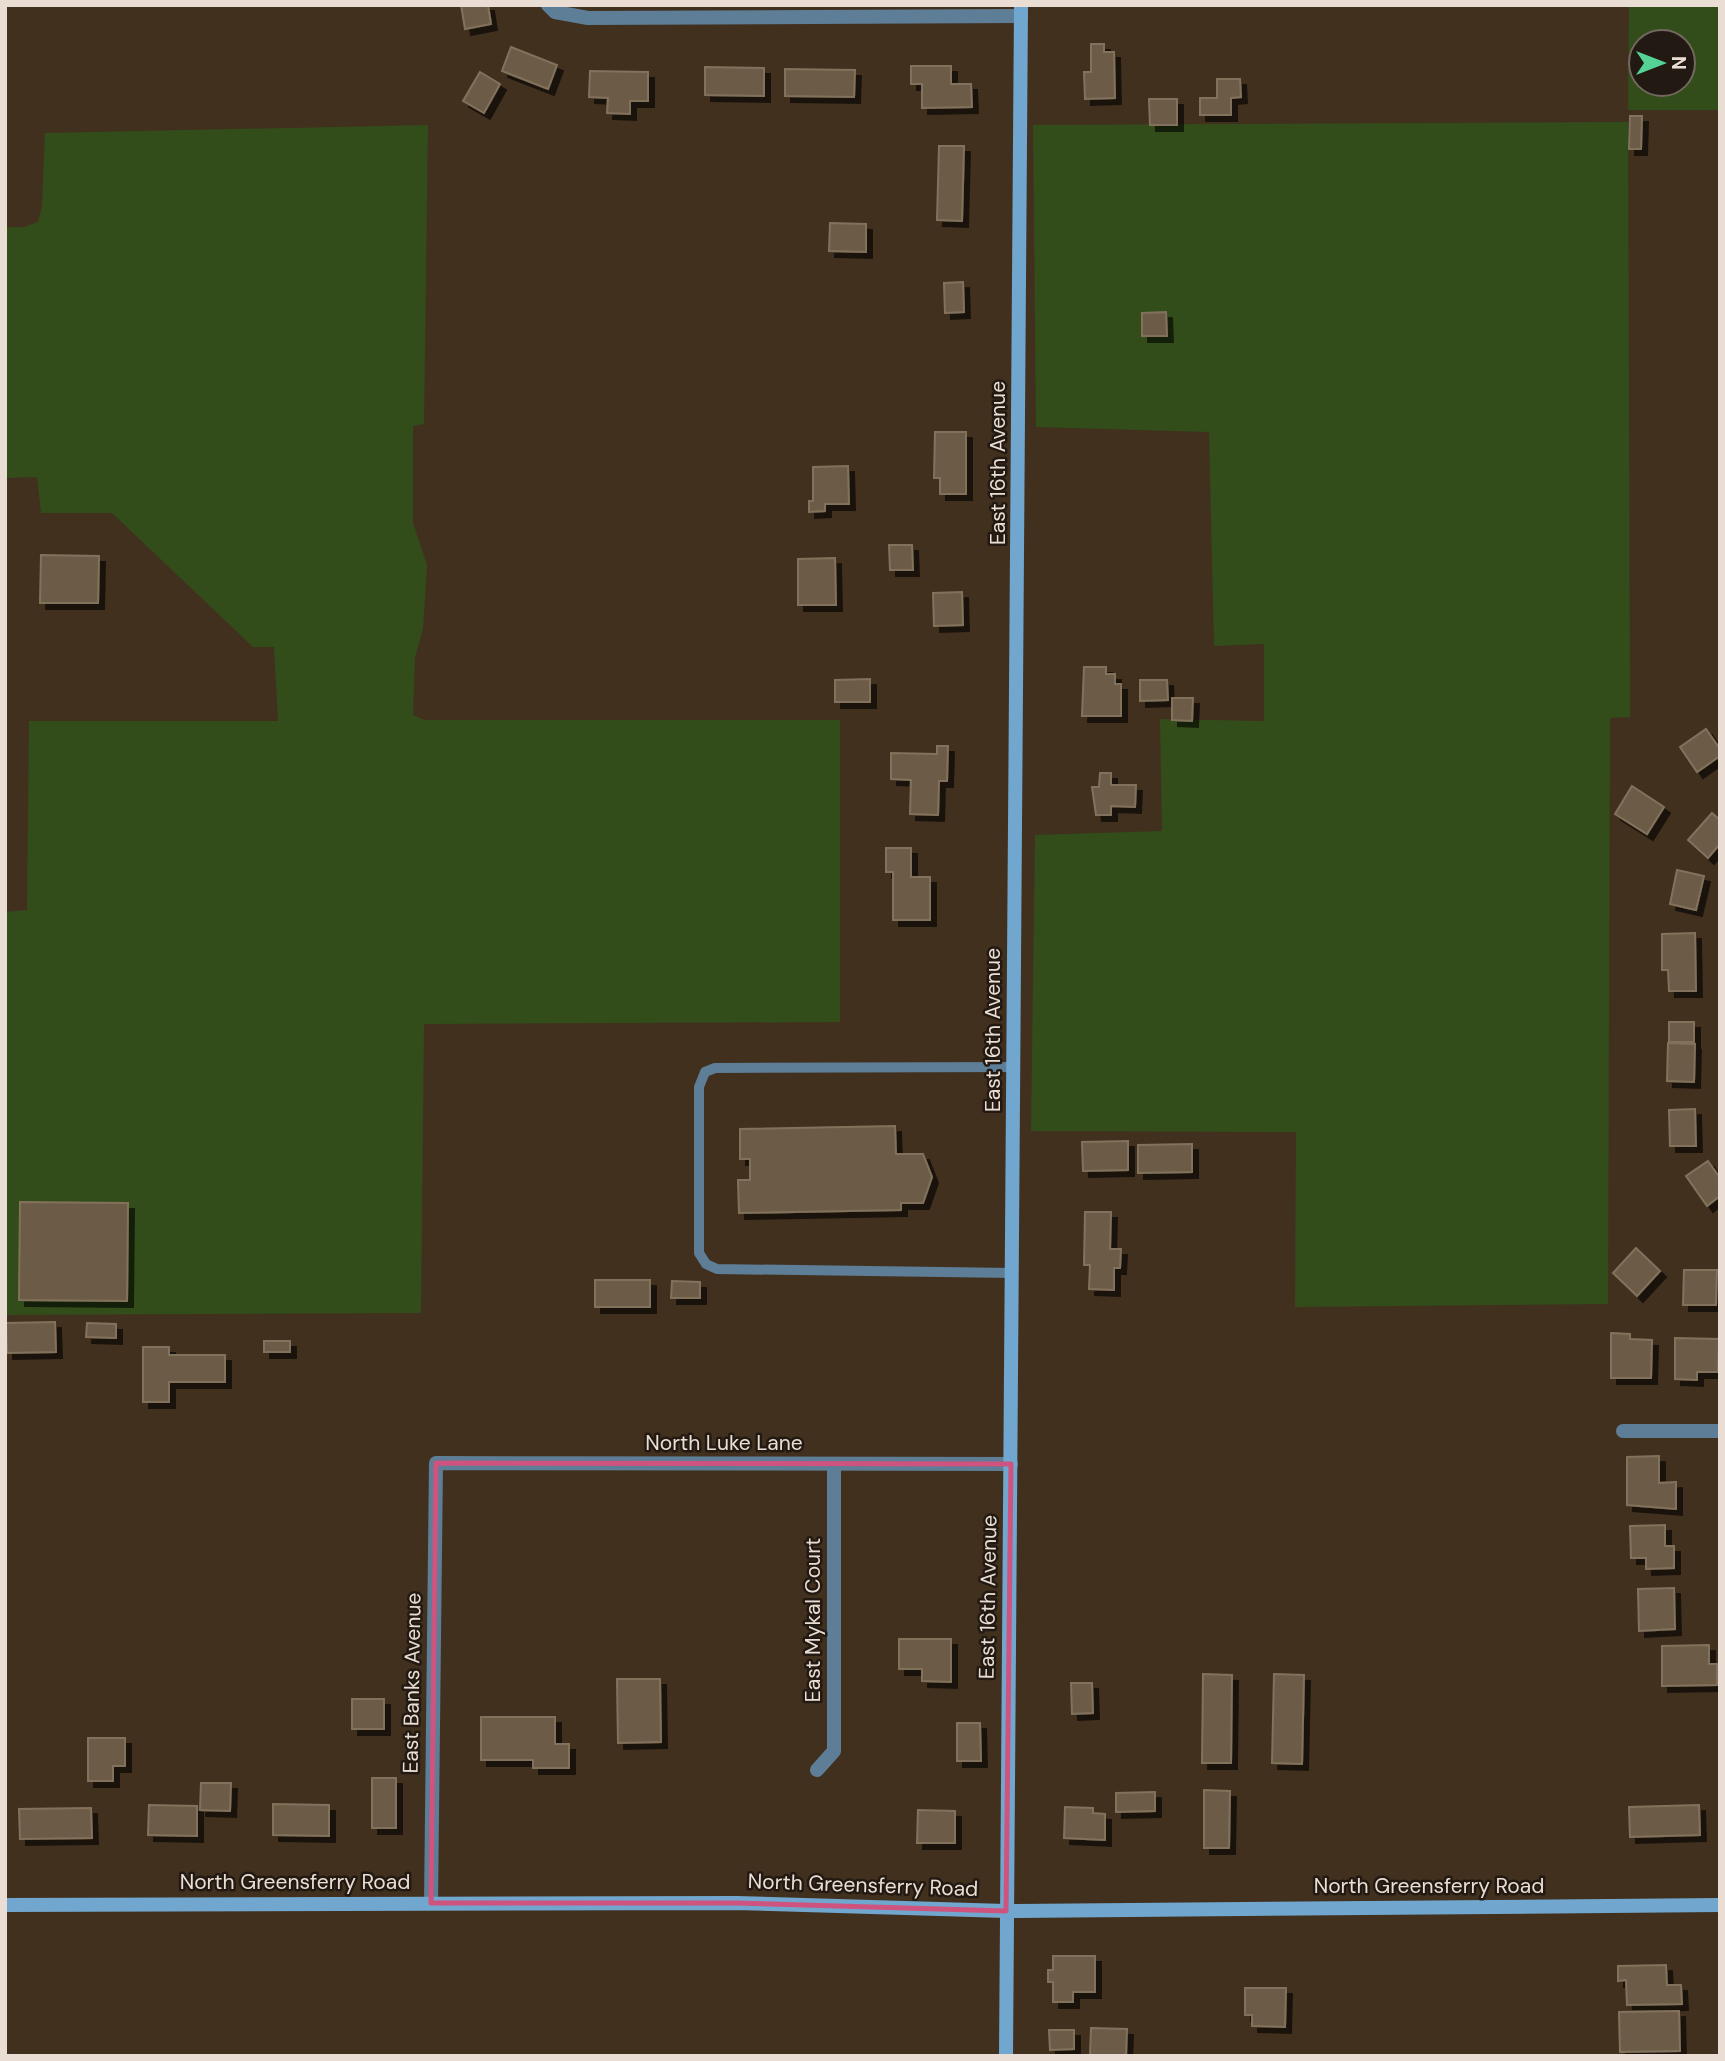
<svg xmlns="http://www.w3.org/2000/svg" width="1725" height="2061" viewBox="0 0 1725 2061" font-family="'DM Sans',sans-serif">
	<defs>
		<filter id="shadow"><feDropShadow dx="6" dy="6" stdDeviation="0" flood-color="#0009"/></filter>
	</defs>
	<rect width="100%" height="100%" fill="#42301f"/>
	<g fill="#324d19" fill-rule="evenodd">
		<path d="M1629 5H1720V110H1628ZM1683 42V84H1641V42Z"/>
		<path d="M1628 122 1630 717 1610 718 1608 1304 1295 1307 1296 1132 1031 1131 1035 835 1162 831 1160 719 1264 721V644L1214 646 1209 432 1036 427 1033 125Z"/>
		<path d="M428 125 424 424 413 426V523L427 565 423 629 415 657 413 715 424 720H840V1022L424 1024 421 1313 5 1315V912L27 910 29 721H278L274 647H253L112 513H41L37 477 5 478V227H24L38 222 42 206 45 133Z"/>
	</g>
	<g fill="#6c5c47" stroke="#82725c" stroke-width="2" filter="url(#shadow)">
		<path d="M461 5H488L491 24 465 29Z"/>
		<path d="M1091 44H1104V52H1114L1115 98 1085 99 1084 72H1091Z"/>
		<path d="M511 47 557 65 548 89 502 71Z"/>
		<path d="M911 66H951V84H971L972 107 922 108V84H911Z"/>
		<path d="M705 67 764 68V96L705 95Z"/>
		<path d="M785 69 855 70 854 97 785 96Z"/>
		<path d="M590 71 648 72V101H630V114L607 113 608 98 589 97Z"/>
		<path d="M480 72 500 84 484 113 463 101Z"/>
		<path d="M1217 79H1240L1241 97 1231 98V115H1200V98H1217Z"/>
		<path d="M1149 99H1177V125H1150Z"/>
		<path d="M1630 116H1642L1641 149H1629Z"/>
		<path d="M939 146H964L962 221 937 220Z"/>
		<path d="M830 223 866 224V252L829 251Z"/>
		<path d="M963 282 964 312 945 313 944 283Z"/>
		<path d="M1166 312 1167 336H1142V313Z"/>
		<path d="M935 432H966V494H940V478H934Z"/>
		<path d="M848 466 849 504H825V511L809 512V501H813V467Z"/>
		<path d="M889 545H912L913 570H890Z"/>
		<path d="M41 555 99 556 98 603H40Z"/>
		<path d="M835 558 836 605H798V559Z"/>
		<path d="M962 592 963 625 934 626 933 593Z"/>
		<path d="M1084 667H1106V674H1115V684H1121V716H1082Z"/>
		<path d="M870 679V702H835V680Z"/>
		<path d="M1140 680H1167L1168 700 1140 701Z"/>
		<path d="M1172 698H1193L1192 721 1172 720Z"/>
		<path d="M1706 729 1720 749V756L1697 772 1680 747Z"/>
		<path d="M937 746H948L947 781H939L938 815 910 814 911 780 891 779V753L937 754Z"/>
		<path d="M1100 773H1111V785H1136L1135 807 1111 806V815H1096L1092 787H1099Z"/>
		<path d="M1632 786 1664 807 1647 834 1615 814Z"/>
		<path d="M1712 813 1720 820V844L1708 858 1688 840Z"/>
		<path d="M886 848H911V877H930V920H893V872H886Z"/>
		<path d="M1677 870 1704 876 1696 910 1670 904Z"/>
		<path d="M1695 933 1696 991H1669L1668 970H1662V934Z"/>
		<rect x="1669" y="1022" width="25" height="20"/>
		<path d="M1668 1043 1695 1044 1694 1082 1667 1081Z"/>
		<path d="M1695 1109 1696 1146H1670L1669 1110Z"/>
		<path d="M895 1126 896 1154H923L932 1177 923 1203H901V1210L739 1213 738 1180H750V1159H740V1129Z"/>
		<path d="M1128 1141V1170L1083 1171 1082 1142Z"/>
		<path d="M1192 1144V1172L1138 1173V1145Z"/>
		<path d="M1708 1161 1720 1178V1196L1707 1206 1686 1176Z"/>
		<path d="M20 1202 128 1203 127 1301 19 1300Z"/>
		<path d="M1085 1212H1111L1110 1249H1121L1120 1268H1114V1290L1089 1289 1090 1265H1084Z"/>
		<path d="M1636 1248 1660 1271 1637 1296 1613 1273Z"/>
		<path d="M1684 1270H1717L1716 1305H1683Z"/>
		<rect x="595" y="1280" width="55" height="27"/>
		<path d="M672 1281 700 1282V1298H671Z"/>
		<path d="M55 1322 56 1352 7 1353 6 1323Z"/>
		<path d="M87 1323 116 1324V1338L86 1337Z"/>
		<path d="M1611 1333 1630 1334V1339L1652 1340 1651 1378H1611Z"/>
		<path d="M1675 1338 1719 1339 1718 1372H1697V1380L1675 1379Z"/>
		<rect x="264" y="1341" width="26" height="11"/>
		<path d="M143 1347H169V1355H225V1382H169V1402H143Z"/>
		<path d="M1659 1456V1483L1676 1482V1509L1627 1505V1457Z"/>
		<path d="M1665 1525V1546H1674V1568L1646 1569V1558H1631L1630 1526Z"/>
		<path d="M1674 1588 1675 1629 1639 1631 1638 1589Z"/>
		<path d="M899 1639H951V1682L922 1681V1669H899Z"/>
		<path d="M1709 1645V1664H1717V1685L1662 1686V1646Z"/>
		<path d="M1203 1674 1232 1675 1231 1763H1202Z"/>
		<path d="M1274 1674 1304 1675 1302 1764 1272 1763Z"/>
		<path d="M617 1679H660L661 1742 618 1743Z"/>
		<path d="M1071 1683H1092L1093 1713 1072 1714Z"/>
		<rect x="352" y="1699" width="32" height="30"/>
		<path d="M481 1717H555V1744H569V1768H533V1760H481Z"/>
		<path d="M957 1723H980L981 1761H957Z"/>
		<path d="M88 1738H125V1766H113V1781H88Z"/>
		<rect x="372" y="1778" width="24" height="50"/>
		<path d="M201 1783H231L230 1811 200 1810Z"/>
		<path d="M1204 1790 1230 1791 1229 1848H1204Z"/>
		<path d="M1155 1792V1811L1116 1812V1793Z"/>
		<path d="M273 1804 329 1805V1836L273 1835Z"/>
		<path d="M149 1805 197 1806V1836L148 1835Z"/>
		<path d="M1699 1805 1700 1835 1630 1837 1629 1807Z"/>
		<path d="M1065 1807 1093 1808V1813L1105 1814V1840L1064 1838Z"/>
		<path d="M91 1808 92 1838 20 1839 19 1809Z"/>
		<path d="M918 1810 955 1811V1843H917Z"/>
		<path d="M1053 1956H1095V1992H1073V2002H1053V1982H1048V1970H1053Z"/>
		<path d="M1666 1965 1667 1985H1681L1682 2004 1627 2005 1626 1980 1618 1981V1966Z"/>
		<path d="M1245 1988H1286L1285 2027 1252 2026V2015H1245Z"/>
		<path d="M1679 2011 1680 2051 1620 2052 1619 2012Z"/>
		<path d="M1091 2028 1127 2029 1126 2056H1090Z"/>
		<path d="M1049 2030H1074V2049L1050 2050Z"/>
	</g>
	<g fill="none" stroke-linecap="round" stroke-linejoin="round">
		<path stroke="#5d7e96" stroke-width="10" d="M1013 1273 717 1269 706 1264 699 1253V1087L705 1072 715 1068 1014 1067"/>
		<g stroke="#5d7e96" stroke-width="14">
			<path d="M548 5 555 12 588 18 1021 16"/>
			<path d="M1623 1431H1720"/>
			<path d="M817 1770 834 1751V1464"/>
			<path d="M431 1903 436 1463 1011 1464"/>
		</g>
		<g stroke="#71a7ce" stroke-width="14">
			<path d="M5 1905 736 1903 1006 1911 1720 1905"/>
			<path d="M1006 2056 1021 5"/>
		</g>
	</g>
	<path fill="none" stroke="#ce537f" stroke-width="5" stroke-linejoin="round" d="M436 1463 1011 1464 1006 1911 736 1903H431Z"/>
	<g text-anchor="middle" stroke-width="5" stroke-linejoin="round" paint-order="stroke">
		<g font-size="21" fill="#eaded4" stroke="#221a12">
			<text transform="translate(998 463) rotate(-90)" y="7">East 16th Avenue</text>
			<text transform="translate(993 1030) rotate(-90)" y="7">East 16th Avenue</text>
			<text x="724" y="1450">North Luke Lane</text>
			<text transform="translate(988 1597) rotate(-89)" y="7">East 16th Avenue</text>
			<text transform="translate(813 1620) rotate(-90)" y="7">East Mykal Court</text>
			<text transform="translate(412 1683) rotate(-89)" y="7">East Banks Avenue</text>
			<text x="295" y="1889">North Greensferry Road</text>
			<text transform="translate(863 1885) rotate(2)" y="7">North Greensferry Road</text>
			<text x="1429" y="1893">North Greensferry Road</text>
		</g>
	</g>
	<rect width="1725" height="2061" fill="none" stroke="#eaded4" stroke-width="14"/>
	<g transform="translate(1662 63) rotate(90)"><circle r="33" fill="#221a12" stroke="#726860" stroke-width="2"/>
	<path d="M0-5L12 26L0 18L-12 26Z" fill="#54d395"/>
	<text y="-10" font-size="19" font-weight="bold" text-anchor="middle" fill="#eaded4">N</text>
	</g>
</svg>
